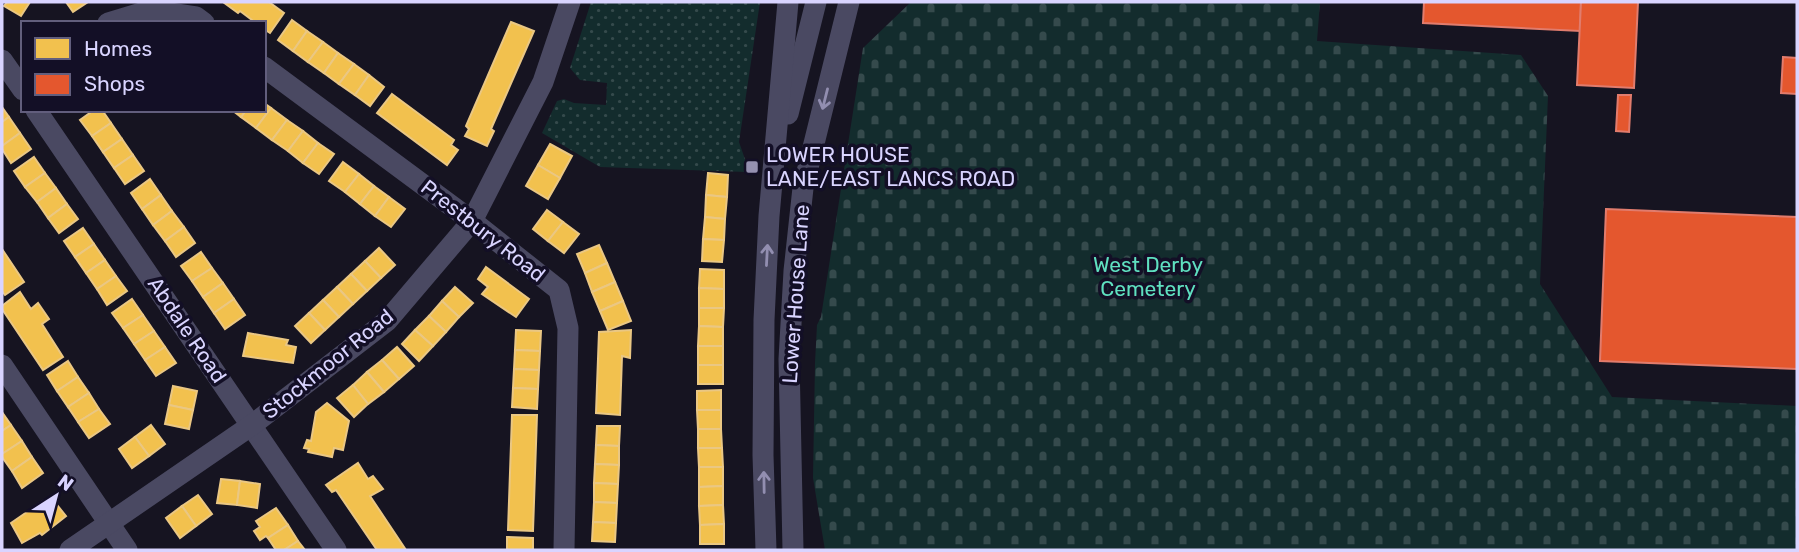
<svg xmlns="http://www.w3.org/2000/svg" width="1799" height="552" viewBox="0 0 1799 552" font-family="Rubik,sans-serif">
	<defs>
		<pattern id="grass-dots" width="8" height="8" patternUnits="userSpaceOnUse" patternTransform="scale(1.75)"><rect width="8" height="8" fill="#132c2d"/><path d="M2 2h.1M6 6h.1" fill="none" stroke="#354a4c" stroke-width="1.8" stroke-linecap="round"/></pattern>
		<pattern id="cemetery-stones" width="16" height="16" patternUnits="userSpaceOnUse" patternTransform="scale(1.75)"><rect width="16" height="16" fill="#132c2d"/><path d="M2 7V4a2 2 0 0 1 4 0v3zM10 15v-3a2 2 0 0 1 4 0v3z" fill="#354a4c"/></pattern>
	</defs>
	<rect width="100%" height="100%" fill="#161421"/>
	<path fill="url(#grass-dots)" d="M591 2H760L739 142 747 165V172L600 167 542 133 557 101 564 99 574 103 606 105 607 83 580 80 570 68Z"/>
	<path fill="url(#cemetery-stones)" d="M911 2H1320L1317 41 1521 55 1548 96 1540 284 1612 397 1797 406V550H825L813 478 815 363 817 325 821 317 863 48Z"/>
	<g fill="#f2c14e" stroke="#eac783" stroke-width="2">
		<path d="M7 2H30L21 16 4 6Z"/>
		<path d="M66 2H88L73 12Z"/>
		<path d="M223 2H269L284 13 270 33 264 29V23H256L240 11 238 13Z"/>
		<path d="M292 20 307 31 293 51 278 40Z"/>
		<path d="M511 22 534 31 491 129 494 131 487 146 465 136 469 129 466 126Z"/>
		<path d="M307 31 323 42 308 62 293 51Z"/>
		<path d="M323 42 338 53 324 73 308 62Z"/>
		<path d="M338 53 354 64 339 84 324 73Z"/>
		<path d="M354 64 369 75 355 95 339 84Z"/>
		<path d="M369 75 384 87 370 106 355 95Z"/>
		<path d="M392 94 454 140 451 145 458 150 447 165 377 113Z"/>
		<path d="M264 103 271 108 256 128 241 117 246 110H264Z"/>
		<path d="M2 107 9 117 2 122Z"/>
		<path d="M271 108 287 120 272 140 256 128Z"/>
		<path d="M94 110H102L111 123 92 136 80 120Z"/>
		<path d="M232 110H246L241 117Z"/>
		<path d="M9 117 20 133 2 146V122Z"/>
		<path d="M287 120 303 131 288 151 272 140Z"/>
		<path d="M111 123 122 139 103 152 92 136Z"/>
		<path d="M303 131 318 143 303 163 288 151Z"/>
		<path d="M20 133 31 149 11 163 2 149V146Z"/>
		<path d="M122 139 133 155 114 168 103 152Z"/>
		<path d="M318 143 334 154 319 174 303 163Z"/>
		<path d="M550 144 572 156 560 178 538 165Z"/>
		<path d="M133 155 144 171 125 184 114 168Z"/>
		<path d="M34 157 45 173 25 187 14 171Z"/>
		<path d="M343 162 359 174 345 192 329 181Z"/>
		<path d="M538 165 560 178 548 199 526 186Z"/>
		<path d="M45 173 56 188 37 202 25 187Z"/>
		<path d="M708 173 728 175 727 197 706 195Z"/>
		<path d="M359 174 374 186 360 204 345 192Z"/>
		<path d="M150 179 161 195 142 209 131 193Z"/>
		<path d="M374 186 389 197 375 216 360 204Z"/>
		<path d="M56 188 67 204 48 218 37 202Z"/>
		<path d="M161 195 172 211 153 225 142 209Z"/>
		<path d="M706 195 727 197 725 219 705 217Z"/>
		<path d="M389 197 405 209 391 227 375 216Z"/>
		<path d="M67 204 78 219 59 233 48 218Z"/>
		<path d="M547 210 563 222 548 241 533 229Z"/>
		<path d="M172 211 184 227 165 241 153 225Z"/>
		<path d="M705 217 725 219 724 240 703 239Z"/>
		<path d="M563 222 579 234 564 253 548 241Z"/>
		<path d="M184 227 195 243 176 257 165 241Z"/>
		<path d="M83 228 94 244 75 257 64 241Z"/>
		<path d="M703 239 724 240 722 262 702 261Z"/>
		<path d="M94 244 105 260 86 273 75 257Z"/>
		<path d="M599 245 607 263 585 273 577 254Z"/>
		<path d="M379 248 395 265 381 278 365 261Z"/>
		<path d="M2 249 24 282 5 295 2 291Z"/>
		<path d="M201 252 212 268 192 281 181 266Z"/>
		<path d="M105 260 116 276 97 289 86 273Z"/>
		<path d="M365 261 381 278 367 291 351 274Z"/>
		<path d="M607 263 615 282 592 292 585 273Z"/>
		<path d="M486 267 529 299 516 317 482 294 488 287 478 279Z"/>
		<path d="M212 268 223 283 203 297 192 281Z"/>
		<path d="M700 269 724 270V289L699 288Z"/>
		<path d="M351 274 367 291 353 304 337 287Z"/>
		<path d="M116 276 127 291 107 305 97 289Z"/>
		<path d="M615 282 623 301 600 311 592 292Z"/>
		<path d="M223 283 234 299 214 313 203 297Z"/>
		<path d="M337 287 353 304 339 317 323 300Z"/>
		<path d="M455 287 473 303 459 317 442 301Z"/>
		<path d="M699 288 724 289V308H699Z"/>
		<path d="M20 292 31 309 38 303 49 319 42 324 63 357 43 370 2 309V306Z"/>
		<path d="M132 299 143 315 123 328 112 313Z"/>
		<path d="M234 299 245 315 225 329 214 313Z"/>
		<path d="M323 300 339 317 325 330 309 313Z"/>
		<path d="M442 301 459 317 446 332 429 316Z"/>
		<path d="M623 301 631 321 608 330 600 311Z"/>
		<path d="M699 308H724L723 327 699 326Z"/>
		<path d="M309 313 325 330 311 343 295 326Z"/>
		<path d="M143 315 154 331 134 344 123 328Z"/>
		<path d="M429 316 446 332 433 346 415 330Z"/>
		<path d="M699 326 723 327V346H698Z"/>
		<path d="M415 330 433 346 419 361 402 344Z"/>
		<path d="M516 330 541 331 540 351 515 350Z"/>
		<path d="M631 330 630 358 622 356 620 415 596 413 599 332Z"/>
		<path d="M154 331 165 347 145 360 134 344Z"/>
		<path d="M248 333 288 340 286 345 296 347 293 363 243 356Z"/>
		<rect x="698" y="346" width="25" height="19"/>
		<path d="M165 347 176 363 156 376 145 360Z"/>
		<path d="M397 347 414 366 399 379 382 360Z"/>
		<path d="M515 350 540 351 539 370 514 369Z"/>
		<path d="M382 360 399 379 384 392 367 372Z"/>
		<path d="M68 361 78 377 57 391 47 375Z"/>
		<rect x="698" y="365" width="25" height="19"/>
		<path d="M514 369 539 370 538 389 513 388Z"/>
		<path d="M367 372 384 392 368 404 353 385Z"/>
		<path d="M78 377 89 393 68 407 57 391Z"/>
		<path d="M353 385 368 404 354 417 337 398Z"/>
		<path d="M173 386 197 391 193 410 169 405Z"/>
		<path d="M513 388 538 389 537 409 512 407Z"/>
		<path d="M721 390V410H697V391Z"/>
		<path d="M89 393 99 409 78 422 68 407Z"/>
		<path d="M327 403 349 421 343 450 334 448 332 457 308 452 309 449 304 448 307 440 311 441 316 412Z"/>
		<path d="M169 405 193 410 189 429 165 424Z"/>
		<path d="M99 409 110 424 89 438 78 422Z"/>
		<path d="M697 410H721V429H698Z"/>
		<path d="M2 412 11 425 2 431Z"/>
		<path d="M512 415H537L533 531 508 530Z"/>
		<path d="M11 425 22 441 2 454V431Z"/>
		<path d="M151 425 165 444 149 456 135 437Z"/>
		<path d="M597 426H620L619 446 596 445Z"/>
		<path d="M698 429H721L722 448H698Z"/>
		<path d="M135 437 149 456 132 468 119 449Z"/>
		<path d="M22 441 32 457 12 471 2 457V454Z"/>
		<path d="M596 445 619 446V465L595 464Z"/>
		<path d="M698 448H722L723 467H699Z"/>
		<path d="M32 457 43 473 22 488 12 471Z"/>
		<path d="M358 463 368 479 373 476 383 489 370 496 406 550H377L336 490 332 492 326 485Z"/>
		<path d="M595 464 619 465 618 484 594 483Z"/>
		<path d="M699 467H723V486L699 487Z"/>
		<path d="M221 479 240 481 237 505 217 503Z"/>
		<path d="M240 481 260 484 257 508 237 505Z"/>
		<path d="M594 483 618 484 617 503 594 502Z"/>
		<path d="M723 486V505L699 506V487Z"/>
		<path d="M198 495 212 514 196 526 182 506Z"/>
		<path d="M53 500 66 516 42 535 40 533 22 543 11 523 43 501 44 506Z"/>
		<path d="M594 502 617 503 616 523 593 522Z"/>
		<path d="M723 505 724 524 700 525 699 506Z"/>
		<path d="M182 506 196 526 180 538 166 518Z"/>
		<path d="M276 508 288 525 268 538 266 536 260 540 254 531 260 527 256 521Z"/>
		<path d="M593 522 616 523 615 542 592 541Z"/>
		<path d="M724 524V544H700V525Z"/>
		<path d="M288 525 298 541 284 550H276L268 538Z"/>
		<path d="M507 537 533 538V550H507Z"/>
		<path d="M298 541 305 550H284Z"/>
	</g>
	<g fill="#e4572e" stroke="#e17c6d" stroke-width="2">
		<path d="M1424 2H1581L1580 31 1423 23Z"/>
		<path d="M1581 2H1638L1634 88 1577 85Z"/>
		<path d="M1783 57 1797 58V94L1781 93Z"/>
		<path d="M1618 95H1631L1629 132 1616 131Z"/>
		<path d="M1606 209 1797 217V369L1600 361Z"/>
	</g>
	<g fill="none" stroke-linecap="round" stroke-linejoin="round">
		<g stroke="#4a4962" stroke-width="21">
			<path d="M108 23 151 10 196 17 204 23"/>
			<path d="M2 60 23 90"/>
			<path d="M264 67 472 221 559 290 568 328 564 550"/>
			<path d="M36 110 336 550"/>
			<path d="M788 114 816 2"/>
			<path d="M2 365 127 550"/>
			<path d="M70 550 252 425 387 321 472 221 543 82 570 2"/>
			<path d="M766 550 763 455 764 320 769 216 788 2"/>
			<path d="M793 550 789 359 794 271 803 188 849 2"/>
		</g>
	</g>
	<defs><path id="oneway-shaft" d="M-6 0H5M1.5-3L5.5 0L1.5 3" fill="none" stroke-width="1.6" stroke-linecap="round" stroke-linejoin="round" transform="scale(1.75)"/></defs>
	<g stroke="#928eb0">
		<use href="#oneway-shaft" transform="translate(825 99) rotate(104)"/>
		<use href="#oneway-shaft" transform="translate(767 255) rotate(-87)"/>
		<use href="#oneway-shaft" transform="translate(764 482) rotate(-91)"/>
	</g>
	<rect fill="#9591b1" stroke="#130f26" stroke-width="2.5" x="745" y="160" width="14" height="14" rx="3.5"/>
	<g text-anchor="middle" stroke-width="7" stroke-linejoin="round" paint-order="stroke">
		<g font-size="21" fill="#d9d4ff" stroke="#130f26" text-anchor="start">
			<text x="766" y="162">LOWER HOUSE<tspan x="766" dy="24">LANE/EAST LANCS ROAD</tspan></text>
		</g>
		<g font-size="21" fill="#d9d4ff" stroke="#130f26">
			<text transform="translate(483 231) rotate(38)" y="7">Prestbury Road</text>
			<text transform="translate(796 294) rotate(-86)" y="7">Lower House Lane</text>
			<text transform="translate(187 330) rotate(56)" y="7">Abdale Road</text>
			<text transform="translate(328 364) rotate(-39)" y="7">Stockmoor Road</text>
		</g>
		<g font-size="21" fill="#5fe0c0" stroke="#130f26">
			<text x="1148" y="272">West Derby<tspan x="1148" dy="24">Cemetery</tspan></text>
		</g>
	</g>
	<rect width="1799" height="552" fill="none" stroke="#d9d4ff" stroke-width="7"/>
	<rect x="21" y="21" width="245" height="91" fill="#130f26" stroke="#625e7d" stroke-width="2"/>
	<rect x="35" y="38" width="35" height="21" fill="#f2c14e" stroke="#625e7d" stroke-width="2"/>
	<text x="84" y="56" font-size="21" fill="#d9d4ff">Homes</text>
	<rect x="35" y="74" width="35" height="21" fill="#e4572e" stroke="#625e7d" stroke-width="2"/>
	<text x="84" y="91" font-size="21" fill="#d9d4ff">Shops</text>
	<g transform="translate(56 496) rotate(36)" stroke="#130f26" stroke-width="5" paint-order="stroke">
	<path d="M0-5L12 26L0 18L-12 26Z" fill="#d9d4ff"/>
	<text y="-10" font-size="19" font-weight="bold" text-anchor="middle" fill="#d9d4ff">N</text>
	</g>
</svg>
